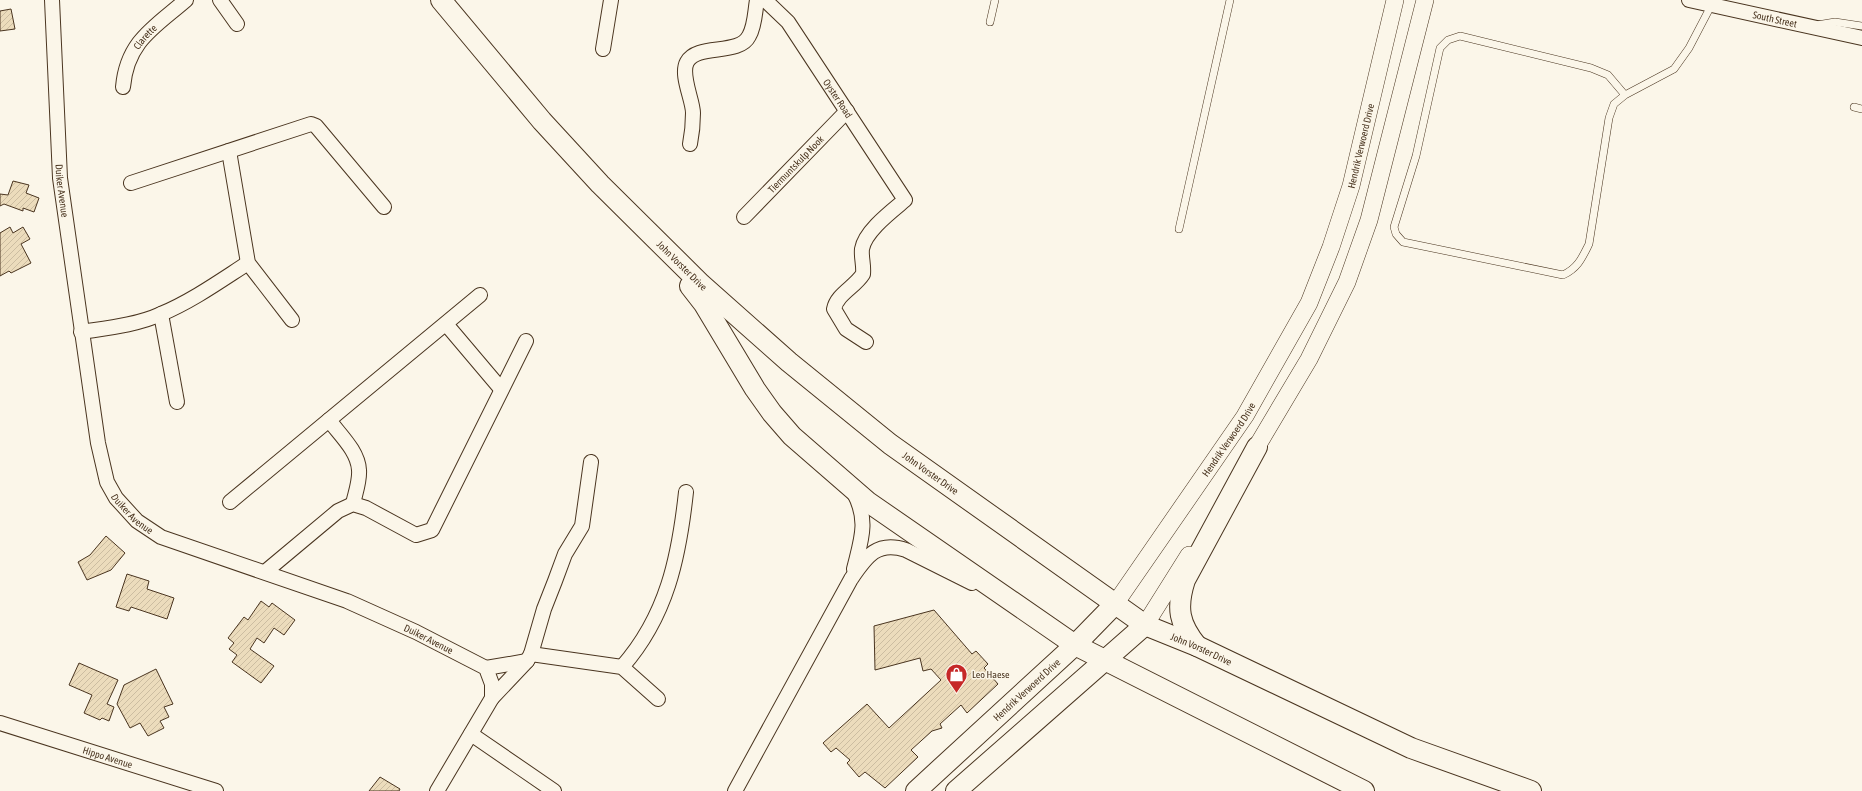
<svg xmlns="http://www.w3.org/2000/svg" width="1862" height="791" viewBox="0 0 1862 791" font-family="'Asap Condensed',sans-serif">
	<defs>
		<pattern id="building-hatch" width="6" height="6" patternUnits="userSpaceOnUse"><rect width="6" height="6" fill="#ecdcbc"/><path d="M-1 1l2-2M0 6l6-6M5 7l2-2" fill="none" stroke="#ccbda1"/></pattern>
	</defs>
	<rect width="100%" height="100%" fill="#fbf6e9"/>
	<g fill="url(#building-hatch)" stroke="#4a3520">
		<path d="M11 9 15 29 0 31V11Z"/>
		<path d="M13 181 29 185 26 193 39 198 34 212 23 208V211L4 204 0 206V194L8 195Z"/>
		<path d="M10 227 13 233 23 227 30 239 21 244 31 263 11 273 9 271 0 276V233Z"/>
		<path d="M106 536 125 553 111 570 87 580 78 562 90 555Z"/>
		<path d="M127 574 149 581 147 589 174 598 167 619 131 607 129 611 116 607Z"/>
		<path d="M261 601 269 607 272 603 295 620 284 635 274 628 264 643 257 638 250 649 274 666 261 683 232 662 237 655 229 649 234 643 228 638 244 617 248 620Z"/>
		<path d="M934 610 972 654 976 651 988 664 984 668 998 684 967 713 961 705 940 724 942 728 932 731 911 750 918 757 885 788 865 772 859 777 847 763 850 760 836 748 831 752 823 743 867 704 889 728 941 680 931 669 923 671 920 658 875 670 874 626Z"/>
		<path d="M79 663 118 680 107 704 114 707 109 721 102 718 100 720 84 713 92 695 69 685Z"/>
		<path d="M156 669 173 704 164 707 169 717 160 721 164 728 148 736 140 723 130 728 117 704 124 685Z"/>
		<path d="M380 777 400 789 399 791H369Z"/>
	</g>
	<g fill="none" stroke-linecap="round" stroke-linejoin="round">
		<defs>
			<g id="service">
				<path d="M990 22 995 0"/>
				<path d="M1817 25 1835 22 1862 26"/>
				<path d="M1625 95 1608 75 1591 68 1460 36 1448 40 1440 48 1416 156 1394 227 1396 234 1403 242 1563 275C1578 268 1582 258 1589 244L1609 118 1614 104 1625 95 1674 69 1689 48 1712 4"/>
				<path d="M1854 107 1862 109"/>
				<path d="M1179 229 1230 0"/>
			</g>
			<g id="minor">
				<path id="s1" d="M52 0 60 178 98 443 107 482 116 498 137 521 161 537 347 601 416 632 486 668 492 684V698L437 791"/>
				<path d="M220 0 237 24"/>
				<path id="s2" d="M765 0 788 22 905 200C892 211 865 231 862 249 861 257 864 265 863 274 855 287 837 294 834 309L846 329 866 342"/>
				<path id="s3" d="M1689 0 1862 38"/>
				<path d="M603 49 611 0"/>
				<path id="s4" d="M123 87C127 41 155 27 186 0"/>
				<path d="M690 144C692 134 693 124 693 113 693 100 680 75 687 62 697 43 739 56 749 36 755 26 755 11 757 0"/>
				<path d="M229 151 248 263 292 320"/>
				<path d="M131 183 311 124 316 126 384 207"/>
				<path id="s5" d="M744 217 847 111"/>
				<path d="M161 314 177 402"/>
				<path d="M446 324 501 389"/>
				<path d="M81 332C107 328 137 325 161 314 192 301 220 281 248 263"/>
				<path d="M329 420C340 435 358 451 359 470 360 481 355 494 353 504"/>
				<path d="M230 502 480 295"/>
				<path d="M854 569C861 540 869 521 854 493"/>
				<path d="M265 572 338 511 353 504 366 508 416 535 432 530 526 341"/>
				<path d="M531 654 622 667 658 699"/>
				<path d="M622 667C667 616 679 557 686 492"/>
				<path d="M486 668 527 661"/>
				<path d="M492 698 527 661 531 654 544 609 555 581 565 554 582 526 591 462"/>
				<path id="s6" d="M0 723 216 791"/>
				<path d="M471 734 554 791"/>
				<path d="M735 791 851 579C866 557 877 540 906 550L972 583"/>
			</g>
			<g id="tertiary">
				<path d="M1250 458 1309 359 1347 282 1369 220 1425 0"/>
				<path id="s7" d="M1115 604 1245 416 1309 303 1331 247 1351 186 1395 0"/>
				<path d="M1145 625 1189 555"/>
			</g>
			<g id="secondary">
				<path id="s8" d="M441 0 542 121 600 184 701 284 789 362 890 444 1145 625 1197 646 1411 748 1531 791"/>
				<path d="M690 286 704 304 755 389 772 413 792 436 868 502 1075 645 1364 791"/>
				<path d="M1197 646C1179 624 1176 608 1185 580L1257 447"/>
				<path id="s9" d="M916 791 1075 645 1115 604"/>
				<path d="M956 791 1145 625"/>
			</g>
		</defs>
		<use href="#service" stroke="#4a3520" stroke-width="8"/>
		<use href="#minor" stroke="#4a3520" stroke-width="16"/>
		<use href="#tertiary" stroke="#4a3520" stroke-width="18"/>
		<use href="#secondary" stroke="#4a3520" stroke-width="22"/>
		<use href="#service" stroke="#fbf6e9" stroke-width="7"/>
		<use href="#minor" stroke="#fbf6e9" stroke-width="14"/>
		<use href="#tertiary" stroke="#fbf6e9" stroke-width="17"/>
		<use href="#secondary" stroke="#fbf6e9" stroke-width="20"/>
	</g>
	<defs>
		<symbol id="shop-pin" viewBox="-11 -11 22 30"><path d="M0 17L-7.5 6A9.5 9.5 0 1 1 7.5 6Z" fill="#c62828" stroke="#fbf6e9"/><path d="M-5-2.5h2.3a2.7 3.5 0 0 1 5.4 0H5L5.5 6h-11ZM-1.5-2.5h3a1.5 2.3 0 0 0-3 0Z" fill="#fff"/></symbol>
	</defs>
	<g fill-rule="evenodd">
		<use href="#shop-pin" x="944" y="662" width="25" height="34"/>
	</g>
	<g text-anchor="middle" stroke-width="3" stroke-linejoin="round" paint-order="stroke">
		<g font-size="10" fill="#4a3520" stroke="#fbf6e9">
			<text dy="4" stroke="none"><textPath href="#s3" startOffset="88">South Street</textPath></text>
			<text dy="4" stroke="none"><textPath href="#s4" startOffset="56">Clarette</textPath></text>
			<text dy="4" stroke="none"><textPath href="#s2" startOffset="123">Oyster Road</textPath></text>
			<text dy="4" stroke="none"><textPath href="#s7" startOffset="524">Hendrik Verwoerd Drive</textPath></text>
			<text dy="4" stroke="none"><textPath href="#s5" startOffset="74">Tiermuntskulp Nook</textPath></text>
			<text dy="4" stroke="none"><textPath href="#s1" startOffset="191">Duiker Avenue</textPath></text>
			<text dy="4" stroke="none"><textPath href="#s8" startOffset="359">John Vorster Drive</textPath></text>
			<text dy="4" stroke="none"><textPath href="#s7" startOffset="200">Hendrik Verwoerd Drive</textPath></text>
			<text dy="4" stroke="none"><textPath href="#s8" startOffset="683">John Vorster Drive</textPath></text>
			<text dy="4" stroke="none"><textPath href="#s1" startOffset="527">Duiker Avenue</textPath></text>
			<text dy="4" stroke="none"><textPath href="#s1" startOffset="851">Duiker Avenue</textPath></text>
			<text dy="4" stroke="none"><textPath href="#s8" startOffset="1007">John Vorster Drive</textPath></text>
			<text dy="4" stroke="none"><textPath href="#s9" startOffset="150">Hendrik Verwoerd Drive</textPath></text>
			<text dy="4" stroke="none"><textPath href="#s6" startOffset="113">Hippo Avenue</textPath></text>
		</g>
		<g font-size="10" fill="#4a3520" stroke="#fbf6e9" text-anchor="start">
			<text x="972" y="678">Leo Haese</text>
		</g>
	</g>
</svg>
